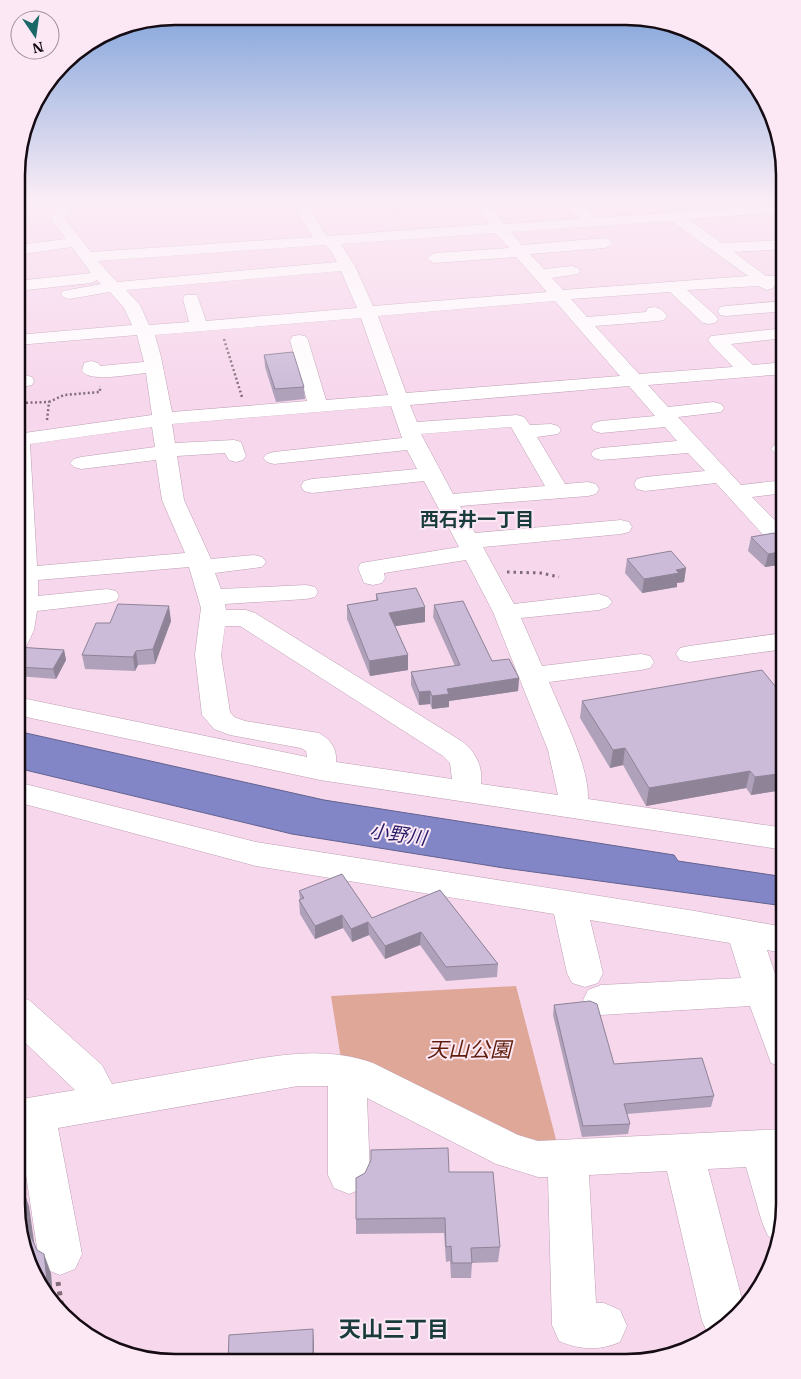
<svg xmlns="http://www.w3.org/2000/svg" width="801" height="1379" viewBox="0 0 801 1379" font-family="'IBM Plex Serif','Noto Sans JP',serif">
	<rect width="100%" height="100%" fill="#f7d7ec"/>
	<path fill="#dfa798" d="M516 986 558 1147 549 1150 341 1059 331 996Z"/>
	<path fill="#8386c6" stroke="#626190" d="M17 731 324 800 674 855 678 861 785 877 784 906 504 868 292 834 17 768Z"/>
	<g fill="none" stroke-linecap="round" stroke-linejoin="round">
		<defs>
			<g id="minor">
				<path d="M37 199H100L98 202 70 205V211L65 219 91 252 313 237 304 224 291 199H305L318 223 327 236 489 224 476 204 390 208 388 205 395 201 486 199 504 224 580 219 565 203 572 199H640L633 203 584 206 596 218 785 204V212L688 219 722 243 785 240V249L734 252 766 276 785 275V285H775L773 288 767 290 758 286 687 290 715 315 718 319 715 323 709 324 703 323 670 292 571 299 587 317 646 312 648 308C657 306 661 308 667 316L664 320 658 321 595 326 639 374 733 367 711 344 708 340 711 336 785 328V338L731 344 753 365 785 362V374L648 385 668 407 714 402 721 404 724 408 721 412 678 417 741 485 785 480V493L752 497 785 531V552L777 550 716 483 645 491 637 489 634 484 637 479 645 477 705 471 688 453 601 460 594 458 591 454 594 450 601 448 677 441 665 427 601 433 594 431 591 427 594 423 601 421 655 416 629 386 410 405 417 422 517 415 524 417 530 425 551 424 558 426 561 430 558 434 537 437 565 484 588 482 596 484 599 489 596 494 588 496 460 506 475 533 621 520 629 522 632 527 629 532 621 534 483 547 514 604 599 594 608 597 612 602 608 607 599 610 521 618 542 666 641 654 650 656 654 662 650 668 641 670 549 682C562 714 589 765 588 799L785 828V850L320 780 17 715V697L307 757 306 751 301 748 230 735 214 729 202 715 195 655 201 608 189 567 38 580V596L107 589 116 591 119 596 116 601 107 603 37 611 34 630 26 647 17 649V434L152 415 146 373C132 374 90 383 82 371L84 363 91 361 98 363 100 366 144 362 137 335 17 345V335L132 325 124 308 110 292 69 299 63 297 61 294 63 291 101 284 97 280 91 283 17 291V281L91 273 72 247 17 255V245L66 239 51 219 56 211V206L18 208V200ZM671 221 748 276 563 290 552 278 578 274 580 271 578 268 572 266 544 269 530 254 605 248 610 246 613 243 610 240 605 238 522 245 511 232ZM495 233 509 248 435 253 430 255 427 258 430 261 435 263 516 257 547 292 373 306 355 266 341 244ZM325 245 331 251 337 262 117 282 98 261ZM341 271 357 308 206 321 197 295H185L183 299 189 322 149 325 140 305 126 290ZM555 301 620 376 406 393 378 316ZM361 318 388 395 326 400 308 340 305 336 299 335 293 336 290 340 307 401 172 412 161 357 155 335ZM391 406 402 438 274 452 267 454 263 458 267 462 274 464 407 450 417 469 312 479 304 481 301 486 304 491 312 493 424 481 459 547 361 563 358 568 364 583 373 585 382 583 385 578 384 573 466 560 493 612 548 750 558 795 481 784C483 766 476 753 463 742L255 613 246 610H226L225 604 306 599 315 597 318 592 315 587 306 585 221 589 215 573 262 567 266 562 262 557 254 555 211 559 184 500 177 456 225 453 229 460 236 462 243 460 246 456 241 442 234 440 175 443 172 424ZM152 427 155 447 81 457 74 459 70 463 74 467 81 469 156 460 162 500 185 553 37 566 30 444ZM511 427 545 486 453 494 421 434ZM225 626H240L443 756 450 763 452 779 336 762C337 748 331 740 319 733L245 721 234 717 230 712 221 655Z"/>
				<path d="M256 199H270L272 203 270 206H260Z"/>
				<path d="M785 301V311L726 316 720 315 718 311 720 307 726 306Z"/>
				<path d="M25 375 32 377 34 381 32 385 17 388V376Z"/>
				<path d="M781 443 785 444V458L778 456 771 449 774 445Z"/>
				<path d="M785 633V649L689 662 680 660 676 654 680 648 689 646Z"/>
				<path d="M17 782 256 842 695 911 784 927V953L767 950 784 1000V1068L771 1063 750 1006 601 1015 588 1010 583 1000 588 990 601 985 741 978 730 943 590 920 603 973 598 983 585 987 572 983 567 973 554 914 256 866 17 802Z"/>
				<path d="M17 996 29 1000 102 1065 112 1084C149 1078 185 1071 222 1065 273 1056 322 1045 373 1063L518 1135 538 1141 784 1129V1214L779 1241 768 1236 762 1222 746 1167 708 1169 744 1307 708 1334 702 1321 667 1171 589 1175 596 1303H604L620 1310 627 1326 620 1342C598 1351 581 1350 559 1341L552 1325 548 1177H538L496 1164 367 1098 370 1175 364 1188 349 1194 334 1188 328 1175V1086H298L58 1128 82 1254 75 1269 60 1275 45 1269 38 1254 20 1135H16V1100L75 1090 16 1034Z"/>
			</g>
		</defs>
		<use href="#minor" stroke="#bd9fb3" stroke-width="1"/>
		<g stroke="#806c79" stroke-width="2.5" stroke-dasharray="2 2.5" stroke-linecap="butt">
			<path d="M224 339 242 397"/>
			<path d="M17 403 49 402"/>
			<path d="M47 420 49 402 64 395 100 392V386"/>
		</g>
		<path stroke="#806c79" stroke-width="3" stroke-dasharray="2.5 4" stroke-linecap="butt" d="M507 572 541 573 559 577"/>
		<path stroke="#806c79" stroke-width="5" stroke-dasharray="4 5.5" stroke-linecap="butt" d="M58 1282 62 1309"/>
		<use href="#minor" fill="#fff" fill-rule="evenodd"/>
	</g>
	<g fill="#afa1ba">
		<path d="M264 355 304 387 305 399 276 402 265 367Z"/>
		<path d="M751 537 785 543V564L765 567 748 551Z"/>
		<path d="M627 559 686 568 684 582 677 583V587L642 593 625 573Z"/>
		<path d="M376 594 425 622 395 626 408 655V670L370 676 347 619V605L376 600Z"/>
		<path d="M434 605 492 661 519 678 518 691 449 701V707L432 709 430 704 419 705 411 685V672L455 666 433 617Z"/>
		<path d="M171 621 155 664 138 665 135 671 85 669 82 655 110 623Z"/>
		<path d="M17 647 64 650 66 660 56 679 17 676Z"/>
		<path d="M775 686 785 690V793L783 790 751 795 746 788 646 806 623 765 610 768 580 718 582 701Z"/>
		<path d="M440 890 498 964 497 977 446 981 420 945 385 959 369 935 352 942 343 928 315 939 300 914 299 900H300L299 891 372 918Z"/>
		<path d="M554 1005 614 1064 714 1096 711 1107 627 1114 630 1124 628 1134 582 1137 553 1015Z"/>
		<path d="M449 1172 500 1247 498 1262 472 1263 471 1278H451L450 1261 446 1262 444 1233 356 1234V1219Z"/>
	</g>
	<g fill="#8e8397">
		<path d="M785 551V564L765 567 768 554Z"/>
		<path d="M686 568 684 582 677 583V587L642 593 644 579 676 570Z"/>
		<path d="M169 606 171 621 155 664 153 649Z"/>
		<path d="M425 607V622L389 627V613Z"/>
		<path d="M64 650 66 660 56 679 53 669Z"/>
		<path d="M136 651 138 665 135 671 133 657Z"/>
		<path d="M408 655V670L370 676 369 661Z"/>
		<path d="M519 678 518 691 449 701V707L432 709V696L447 689Z"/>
		<path d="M430 691V704L419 705V692Z"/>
		<path d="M625 748 623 765 610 768 613 750Z"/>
		<path d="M750 771 746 788 646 806 649 788Z"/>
		<path d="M785 773V782L783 790 751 795 755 777Z"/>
		<path d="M342 915 343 928 315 939V926Z"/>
		<path d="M368 922 369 935 352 942 351 929Z"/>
		<path d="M421 932 420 945 385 959V946Z"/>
		<path d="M22 1186 29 1206 36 1255 30 1235Z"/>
		<path d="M44 1254 51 1273 53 1297 48 1290Z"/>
		<path d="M313 1329 314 1344V1362H313Z"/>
	</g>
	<g fill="#cbbbd8" stroke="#8e8397">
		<path d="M293 352 304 387 275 389 264 355Z"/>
		<path d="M774 533 785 543V551L768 554 751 537Z"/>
		<path d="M671 551 686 568 676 570 679 573 644 579 627 559Z"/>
		<path d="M416 588 425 607 389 613 408 655 369 661 347 605 378 600 376 594Z"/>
		<path d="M463 601 492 661 509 659 519 678 447 689 449 694 432 696 430 691 419 692 411 672 460 665 434 605Z"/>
		<path d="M118 604 169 606 153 649 136 651 133 657 82 655 96 623H110Z"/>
		<path d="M17 647 64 650 53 669 17 667Z"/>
		<path d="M762 670 775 686 780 685 785 690V773L755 777 750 771 649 788 625 748 613 750 582 701Z"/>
		<path d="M342 874 372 918 440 890 498 964 446 967 421 932 385 946 368 922 351 929 342 915 315 926 299 900 304 898 299 891Z"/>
		<path d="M590 1001 597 1004 614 1064 702 1058 714 1096 624 1104 630 1124 583 1126 554 1005Z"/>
		<path d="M448 1148 449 1172H493L500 1247 471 1248 472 1263H452L451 1246 446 1247 445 1218 356 1219V1178L365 1173 371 1160V1150Z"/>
		<path d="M22 1186 30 1235 37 1250 44 1254 48 1290 28 1264 16 1204V1188Z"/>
		<path d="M313 1329V1362H228L229 1335Z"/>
	</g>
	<linearGradient id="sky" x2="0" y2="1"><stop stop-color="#7fa2da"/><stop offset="0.51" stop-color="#fbedf6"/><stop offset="1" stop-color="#fbedf6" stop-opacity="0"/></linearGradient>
	<rect width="801" height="392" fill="url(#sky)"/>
	<g text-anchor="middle" stroke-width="4" stroke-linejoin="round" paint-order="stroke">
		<g font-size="19" font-weight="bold" fill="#193b3b" stroke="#fce8f5">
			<text x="477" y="526">西石井一丁目</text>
		</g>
		<g font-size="19" font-style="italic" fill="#241965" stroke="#fce8f5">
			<text transform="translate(398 834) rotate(8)" y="7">小野川</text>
		</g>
		<g font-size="21" font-style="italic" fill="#601d0b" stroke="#fce8f5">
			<text x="469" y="1057">天山公園</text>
		</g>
		<g font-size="22" font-weight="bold" fill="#193b3b" stroke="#fce8f5">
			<text x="394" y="1337">天山三丁目</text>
		</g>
	</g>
	<path d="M0 0H801V1379H0ZM175 25H626A150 150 0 0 1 776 175V1204A150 150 0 0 1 626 1354H175A150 150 0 0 1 25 1204V175A150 150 0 0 1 175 25Z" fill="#fce8f5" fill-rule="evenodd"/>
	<path fill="none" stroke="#150b12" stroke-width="2.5" d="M175 25H626A150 150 0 0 1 776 175V1204A150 150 0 0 1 626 1354H175A150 150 0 0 1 25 1204V175A150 150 0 0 1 175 25Z"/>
	<g transform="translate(35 35) rotate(167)"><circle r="24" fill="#fce8f5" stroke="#a0909a"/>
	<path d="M0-4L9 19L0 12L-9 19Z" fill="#196767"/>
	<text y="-8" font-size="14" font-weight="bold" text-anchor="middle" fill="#150b12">N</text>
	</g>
</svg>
